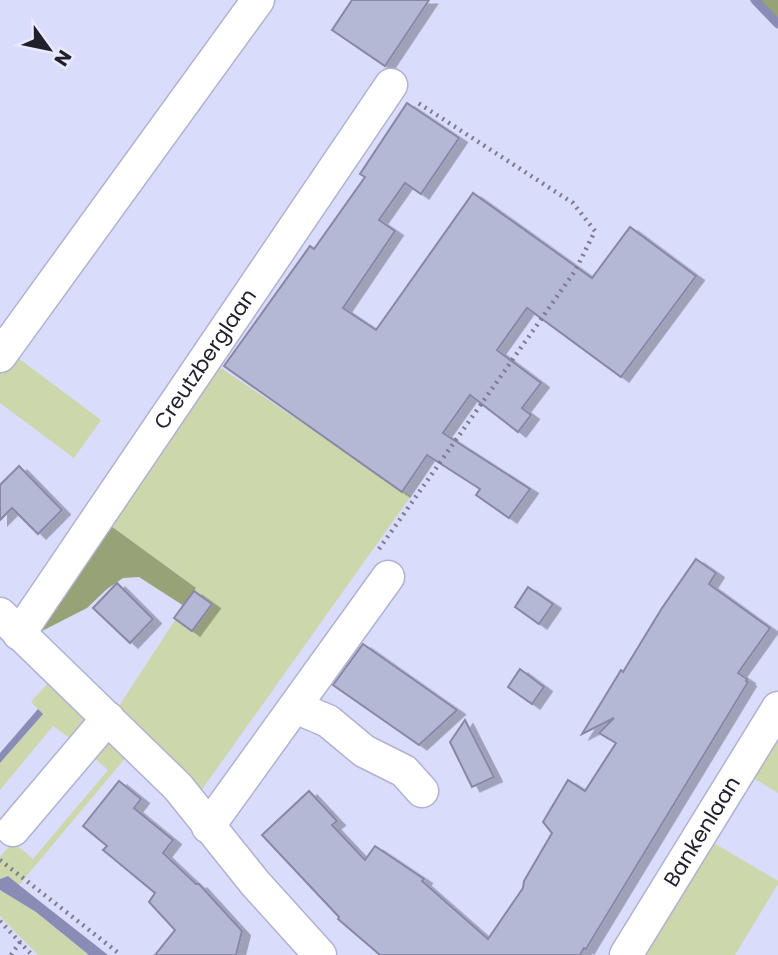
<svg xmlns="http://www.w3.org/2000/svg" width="778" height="955" viewBox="0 0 778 955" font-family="Poppins,sans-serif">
	<defs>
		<filter id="shadow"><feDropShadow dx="8" dy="4.5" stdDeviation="0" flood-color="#0004"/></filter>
	</defs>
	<rect width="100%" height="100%" fill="#d9dcfb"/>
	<g fill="#ccd7ac">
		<path d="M10 352 101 420 74 458 0 403V367Z"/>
		<path d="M218 366 411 496 198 795 117 709 196 588 111 526Z"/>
		<path d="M50 681 89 721 74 741 53 726 0 790V763L43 714 31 702Z"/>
		<path d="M778 725V793L745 773Z"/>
		<path d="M107 737 127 756 19 885 8 876 0 879V857L13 842 33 859 108 770 91 755Z"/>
		<path d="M707 839 778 881V884L735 955H637Z"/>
		<path d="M0 890 36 912 89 955H38L0 916Z"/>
	</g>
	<g fill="#97a276">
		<path d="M750 0H778V28Z"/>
		<path d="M111 526 196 588 184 606 139 577 123 578 107 589 87 608 40 632Z"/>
	</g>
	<g fill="#898cb5">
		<path d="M38 709 43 714 0 763V753Z"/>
		<path d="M8 876 19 885 108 955H89L36 912 0 890V879Z"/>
	</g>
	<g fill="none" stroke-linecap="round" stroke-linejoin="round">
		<path stroke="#898cb5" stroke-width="9" d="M755 0 778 24"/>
	</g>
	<g fill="#b5b8d5" stroke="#8688a5" stroke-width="2" filter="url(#shadow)">
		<path d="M352 0H429L385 66 332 30Z"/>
		<path d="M407 103 459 138 421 194 405 183 379 220 395 231 343 308 376 330 473 193 592 278 630 227 696 276 621 377 527 308 497 350 541 383 522 408 531 415 518 432 470 395 443 433 530 489 509 518 476 495 480 489 427 455 402 492 224 366 310 246 314 249 365 177 360 174Z"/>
		<path d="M19 466 62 510 38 534 12 508 0 520V485Z"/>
		<path d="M696 559 716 573 709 584 770 628 738 673 747 679 746 681 748 682 586 949 584 948 580 955H380L338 919 339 917 262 835 309 791 337 821 332 825 365 860 375 846 424 879 422 881 488 939 523 888 524 881 552 833 543 822 568 780 585 791 616 743 599 733 614 718 582 734 621 670 623 672 662 608Z"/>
		<path d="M117 583 153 619 130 643 93 608Z"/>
		<path d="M528 587 553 604 539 624 515 607Z"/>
		<path d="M194 591 212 604 192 631 174 618Z"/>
		<path d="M363 644 457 710 419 745 333 685Z"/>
		<path d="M520 669 544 687 532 704 508 687Z"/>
		<path d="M465 720 494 777 472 787 450 742Z"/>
		<path d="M119 781 141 799 134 808 173 840 163 853 196 884H199L242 931 236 955H155L175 930 149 902 155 893 103 850 107 846 83 826Z"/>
	</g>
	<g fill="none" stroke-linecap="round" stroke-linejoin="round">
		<defs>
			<g id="street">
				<path d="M0 356 258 0"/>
				<path d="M0 614 178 787 255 883 320 955"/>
				<path id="s1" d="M19 634 391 85"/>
				<path d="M295 707 328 721 364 751 404 771 422 791"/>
				<path d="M208 827 388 577"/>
				<path d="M13 830 108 718"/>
				<path id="s2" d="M626 955 778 708"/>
			</g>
		</defs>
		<use href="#street" stroke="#b0b2d0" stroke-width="35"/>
		<g stroke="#7a7c90" stroke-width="4.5" stroke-dasharray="2 5" stroke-linecap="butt">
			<path d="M379 549 575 271 595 231 573 203 415 101"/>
			<path d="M0 860 121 955"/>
			<path d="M0 921 32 955"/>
			<path d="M11 955 20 942"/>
		</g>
		<use href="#street" stroke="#fff" stroke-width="32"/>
	</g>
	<g text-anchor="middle" stroke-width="5" stroke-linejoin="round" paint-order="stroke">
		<g font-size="21" fill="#1f202b" stroke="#e9eafd">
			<text dy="7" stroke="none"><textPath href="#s1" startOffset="332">Creutzberglaan</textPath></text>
			<text dy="7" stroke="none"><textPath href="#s2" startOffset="145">Bankenlaan</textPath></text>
		</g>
	</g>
	<g transform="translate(49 49) rotate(123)" stroke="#e9eafd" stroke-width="5" paint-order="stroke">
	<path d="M0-5L12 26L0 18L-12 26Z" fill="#1f202b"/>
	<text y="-10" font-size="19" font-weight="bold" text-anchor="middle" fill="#1f202b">N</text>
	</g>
</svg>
